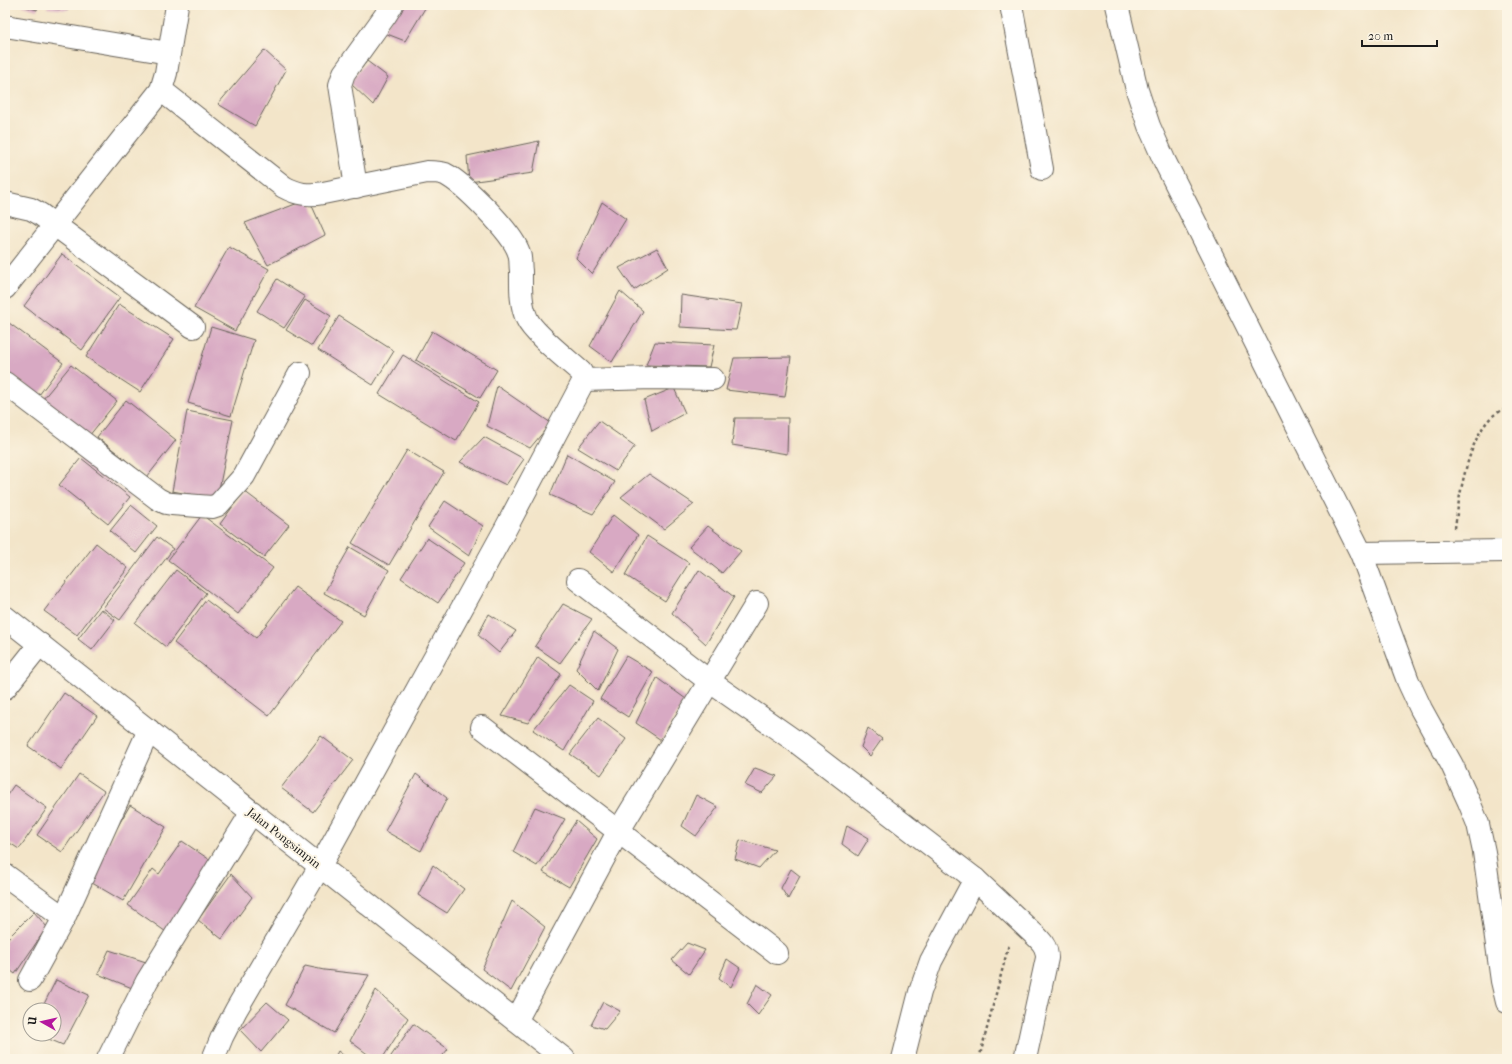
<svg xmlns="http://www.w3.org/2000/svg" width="1512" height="1064" viewBox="0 0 1512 1064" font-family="'IM FELL French Canon',serif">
	<rect width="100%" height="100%" fill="#fcf5e5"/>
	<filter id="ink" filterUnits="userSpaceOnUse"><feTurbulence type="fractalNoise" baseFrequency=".025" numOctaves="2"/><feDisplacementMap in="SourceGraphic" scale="8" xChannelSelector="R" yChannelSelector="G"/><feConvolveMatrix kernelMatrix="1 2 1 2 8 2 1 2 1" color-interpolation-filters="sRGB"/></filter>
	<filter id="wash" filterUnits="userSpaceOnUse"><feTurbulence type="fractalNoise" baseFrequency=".012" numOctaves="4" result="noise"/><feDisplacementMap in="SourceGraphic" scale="16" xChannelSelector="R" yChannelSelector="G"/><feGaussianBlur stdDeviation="0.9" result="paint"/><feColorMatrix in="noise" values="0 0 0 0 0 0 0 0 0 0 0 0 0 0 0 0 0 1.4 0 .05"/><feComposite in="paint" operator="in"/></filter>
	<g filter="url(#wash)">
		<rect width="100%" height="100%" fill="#f3e5c9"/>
		<g id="blocks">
			<g fill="#d8a9c3">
				<path d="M21 5H38L37 10Z"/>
				<path d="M48 5H69L68 10 47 8Z"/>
				<path d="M402 5H427L405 41 382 32Z"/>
				<path d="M264 50 286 70 255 126 218 104Z"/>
				<path d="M367 61 388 77 373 105 350 83Z"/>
				<path d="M539 141 533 173 469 182 467 156Z"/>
				<path d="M309 199 325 235 268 265 245 223Z"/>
				<path d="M602 202 626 219 592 274 576 258Z"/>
				<path d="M229 247 269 269 235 331 194 308Z"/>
				<path d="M657 248 668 268 634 290 619 268Z"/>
				<path d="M62 254 120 297 82 350 24 306Z"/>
				<path d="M277 279 305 297 284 328 257 311Z"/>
				<path d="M620 291 643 311 612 362 590 346Z"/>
				<path d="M681 295 742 304 736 330 680 327Z"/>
				<path d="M305 300 331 316 312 346 286 330Z"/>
				<path d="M119 304 174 339 140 392 86 357Z"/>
				<path d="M339 316 394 351 373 385 318 350Z"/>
				<path d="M5 320 63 363 39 395 5 370Z"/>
				<path d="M211 327 254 340 231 416 188 403Z"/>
				<path d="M432 331 497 370 480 398 416 360Z"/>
				<path d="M655 342 714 345 709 367 646 365Z"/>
				<path d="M403 355 479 402 456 441 379 394Z"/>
				<path d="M791 357 785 397 726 390 734 358Z"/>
				<path d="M71 365 117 401 89 436 43 399Z"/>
				<path d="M497 386 551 423 530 448 487 426Z"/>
				<path d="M674 388 685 413 652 431 644 400Z"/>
				<path d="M126 400 176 440 147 477 97 437Z"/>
				<path d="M187 411 233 420 217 499 172 491Z"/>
				<path d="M735 418H788L787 454 732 445Z"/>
				<path d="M599 421 635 446 616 471 578 448Z"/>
				<path d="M484 437 524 459 506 485 460 462Z"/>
				<path d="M407 450 444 472 389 565 352 543Z"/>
				<path d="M567 454 615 482 593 514 550 495Z"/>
				<path d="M81 458 130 497 108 524 59 485Z"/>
				<path d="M649 474 694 504 664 529 621 497Z"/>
				<path d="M244 491 289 525 264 557 220 524Z"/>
				<path d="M445 501 483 526 469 556 428 527Z"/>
				<path d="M131 505 157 526 136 553 110 531Z"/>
				<path d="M202 515 273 568 238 614 168 560Z"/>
				<path d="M613 515 638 535 614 572 589 552Z"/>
				<path d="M708 526 741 551 722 573 689 547Z"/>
				<path d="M647 536 689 563 665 601 625 575Z"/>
				<path d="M157 537 173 549 120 620 103 608Z"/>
				<path d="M427 538 464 563 438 603 401 578Z"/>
				<path d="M96 543 128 568 77 635 44 611Z"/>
				<path d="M350 547 389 570 364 615 324 593Z"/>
				<path d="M176 570 206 593 166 647 135 623Z"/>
				<path d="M699 570 734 597 706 644 672 613Z"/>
				<path d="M295 587 341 621 269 716 174 643 206 600 256 638Z"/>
				<path d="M563 604 592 619 560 663 535 646Z"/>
				<path d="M101 609 115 620 92 650 78 639Z"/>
				<path d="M489 614 516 631 499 653 478 635Z"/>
				<path d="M594 631 618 649 598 691 576 669Z"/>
				<path d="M626 656 653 672 628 717 600 699Z"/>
				<path d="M538 657 561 674 528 723 502 716Z"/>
				<path d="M657 678 686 699 661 740 636 723Z"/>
				<path d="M569 685 593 701 564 751 533 730Z"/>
				<path d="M64 693 97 716 61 769 28 746Z"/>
				<path d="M598 718 626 739 601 775 570 754Z"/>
				<path d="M868 728 882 739 870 756 861 747Z"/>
				<path d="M321 736 353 760 313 812 281 788Z"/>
				<path d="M755 768 777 776 762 793 745 785Z"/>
				<path d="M79 774 104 791 62 852 37 835Z"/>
				<path d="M416 774 447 798 421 851 385 831Z"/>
				<path d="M14 785 47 808 19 849 5 840V798Z"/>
				<path d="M696 795 718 807 696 836 682 826Z"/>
				<path d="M130 805 166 827 123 901 87 880Z"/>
				<path d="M535 807 565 819 537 866 513 852Z"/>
				<path d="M576 821 597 839 569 887 543 872Z"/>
				<path d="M847 825 869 838 858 856 842 844Z"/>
				<path d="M740 840 775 850 759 868 735 859Z"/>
				<path d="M182 841 216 864 169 934 128 905 153 869 159 874Z"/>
				<path d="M433 865 464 889 447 913 418 895Z"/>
				<path d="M791 869 800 876 788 899 781 888Z"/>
				<path d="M231 874 252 897 222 939 198 920Z"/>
				<path d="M512 901 545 927 511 991 482 969Z"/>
				<path d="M34 912 47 927 15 974 5 966V941Z"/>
				<path d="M687 943 705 950 689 974 672 960Z"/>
				<path d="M109 950 149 963 137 990 98 974Z"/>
				<path d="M727 959 740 968 731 987 719 978Z"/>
				<path d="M305 966 324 970 369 975 334 1033 285 1005Z"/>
				<path d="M56 980 89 995 63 1045 37 1034H54V1010H41Z"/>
				<path d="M757 984 772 995 758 1015 747 1004Z"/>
				<path d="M376 990 408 1018 382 1059H374L350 1041Z"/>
				<path d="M267 1002 288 1020 261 1052 240 1030Z"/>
				<path d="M603 1002 620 1011 605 1029 591 1025Z"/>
				<path d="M413 1024 448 1049 440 1059H389Z"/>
				<path d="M338 1051 348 1059H334Z"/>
			</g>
		</g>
	</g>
	<g filter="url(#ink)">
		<use href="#blocks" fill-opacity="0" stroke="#676259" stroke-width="1"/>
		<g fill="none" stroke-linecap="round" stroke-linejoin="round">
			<defs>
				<g id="minor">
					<path d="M1011 5 1042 169"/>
					<path d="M1117 5 1137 90 1149 126 1165 162 1361 553 1408 681 1421 709 1452 765 1469 802 1478 824 1484 852 1502 981 1507 1002"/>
					<path d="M5 26 169 53"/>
					<path d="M161 90 284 187C297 194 308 196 323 193L427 172C433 172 439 172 445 174 463 183 513 233 519 253 521 258 520 265 521 271 521 286 520 304 527 319 533 333 568 360 581 372L584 380 506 528 320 866 236 1010 222 1037 213 1059"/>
					<path d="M356 187 340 85 344 73 385 16 392 5"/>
					<path d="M5 203 31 209 40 214 193 327"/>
					<path d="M5 288 161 90 166 73 177 5"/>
					<path d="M584 380 652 378 713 379"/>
					<path d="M5 383 158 499 166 503 172 504 212 507 218 505 244 476 300 373"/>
					<path d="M1361 553 1507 551"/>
					<path d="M578 580 709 681 795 741 975 879 1038 938C1044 944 1047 949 1047 958L1025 1059"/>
					<path d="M5 688 40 644"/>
					<path d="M482 727 777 953"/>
					<path d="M5 875 64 918 30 980"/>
					<path d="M64 918 149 730"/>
					<path d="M516 1021 618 832 757 603"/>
					<path d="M108 1059 147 981 252 812"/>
					<path d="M903 1059 920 992 931 961 975 879"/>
				</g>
				<path id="major" d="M5 617 564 1059"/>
			</defs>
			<use href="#minor" stroke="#676259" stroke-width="24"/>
			<use href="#major" stroke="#676259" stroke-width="24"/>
			<g stroke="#676259" stroke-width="2.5" stroke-dasharray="3 3" stroke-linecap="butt">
				<path d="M1455 528C1459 497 1470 416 1507 409"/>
				<path d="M979 1059 1009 944"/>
			</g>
			<use href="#minor" stroke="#fff" stroke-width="22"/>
			<use href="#major" stroke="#fff" stroke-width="22"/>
		</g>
	</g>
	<g text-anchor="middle" stroke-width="4" stroke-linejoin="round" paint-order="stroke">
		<g font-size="12" fill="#1c1c1c" stroke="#fcf5e5">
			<text transform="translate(284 838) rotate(38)" y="4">Jalan Pongsimpin</text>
		</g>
	</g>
	<rect width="1512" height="1064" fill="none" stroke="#fcf5e5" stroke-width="20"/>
	<g transform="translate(42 1022) rotate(278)"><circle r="19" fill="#fcf5e5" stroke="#a29e95"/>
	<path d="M0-3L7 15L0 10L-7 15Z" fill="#b5179e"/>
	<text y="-6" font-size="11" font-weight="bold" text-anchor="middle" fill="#1c1c1c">U</text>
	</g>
	<path d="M1362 40v6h75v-6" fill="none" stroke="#1c1c1c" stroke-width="2"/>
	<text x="1368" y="40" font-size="12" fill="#1c1c1c" stroke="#fcf5e5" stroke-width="3" paint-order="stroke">20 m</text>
</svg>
